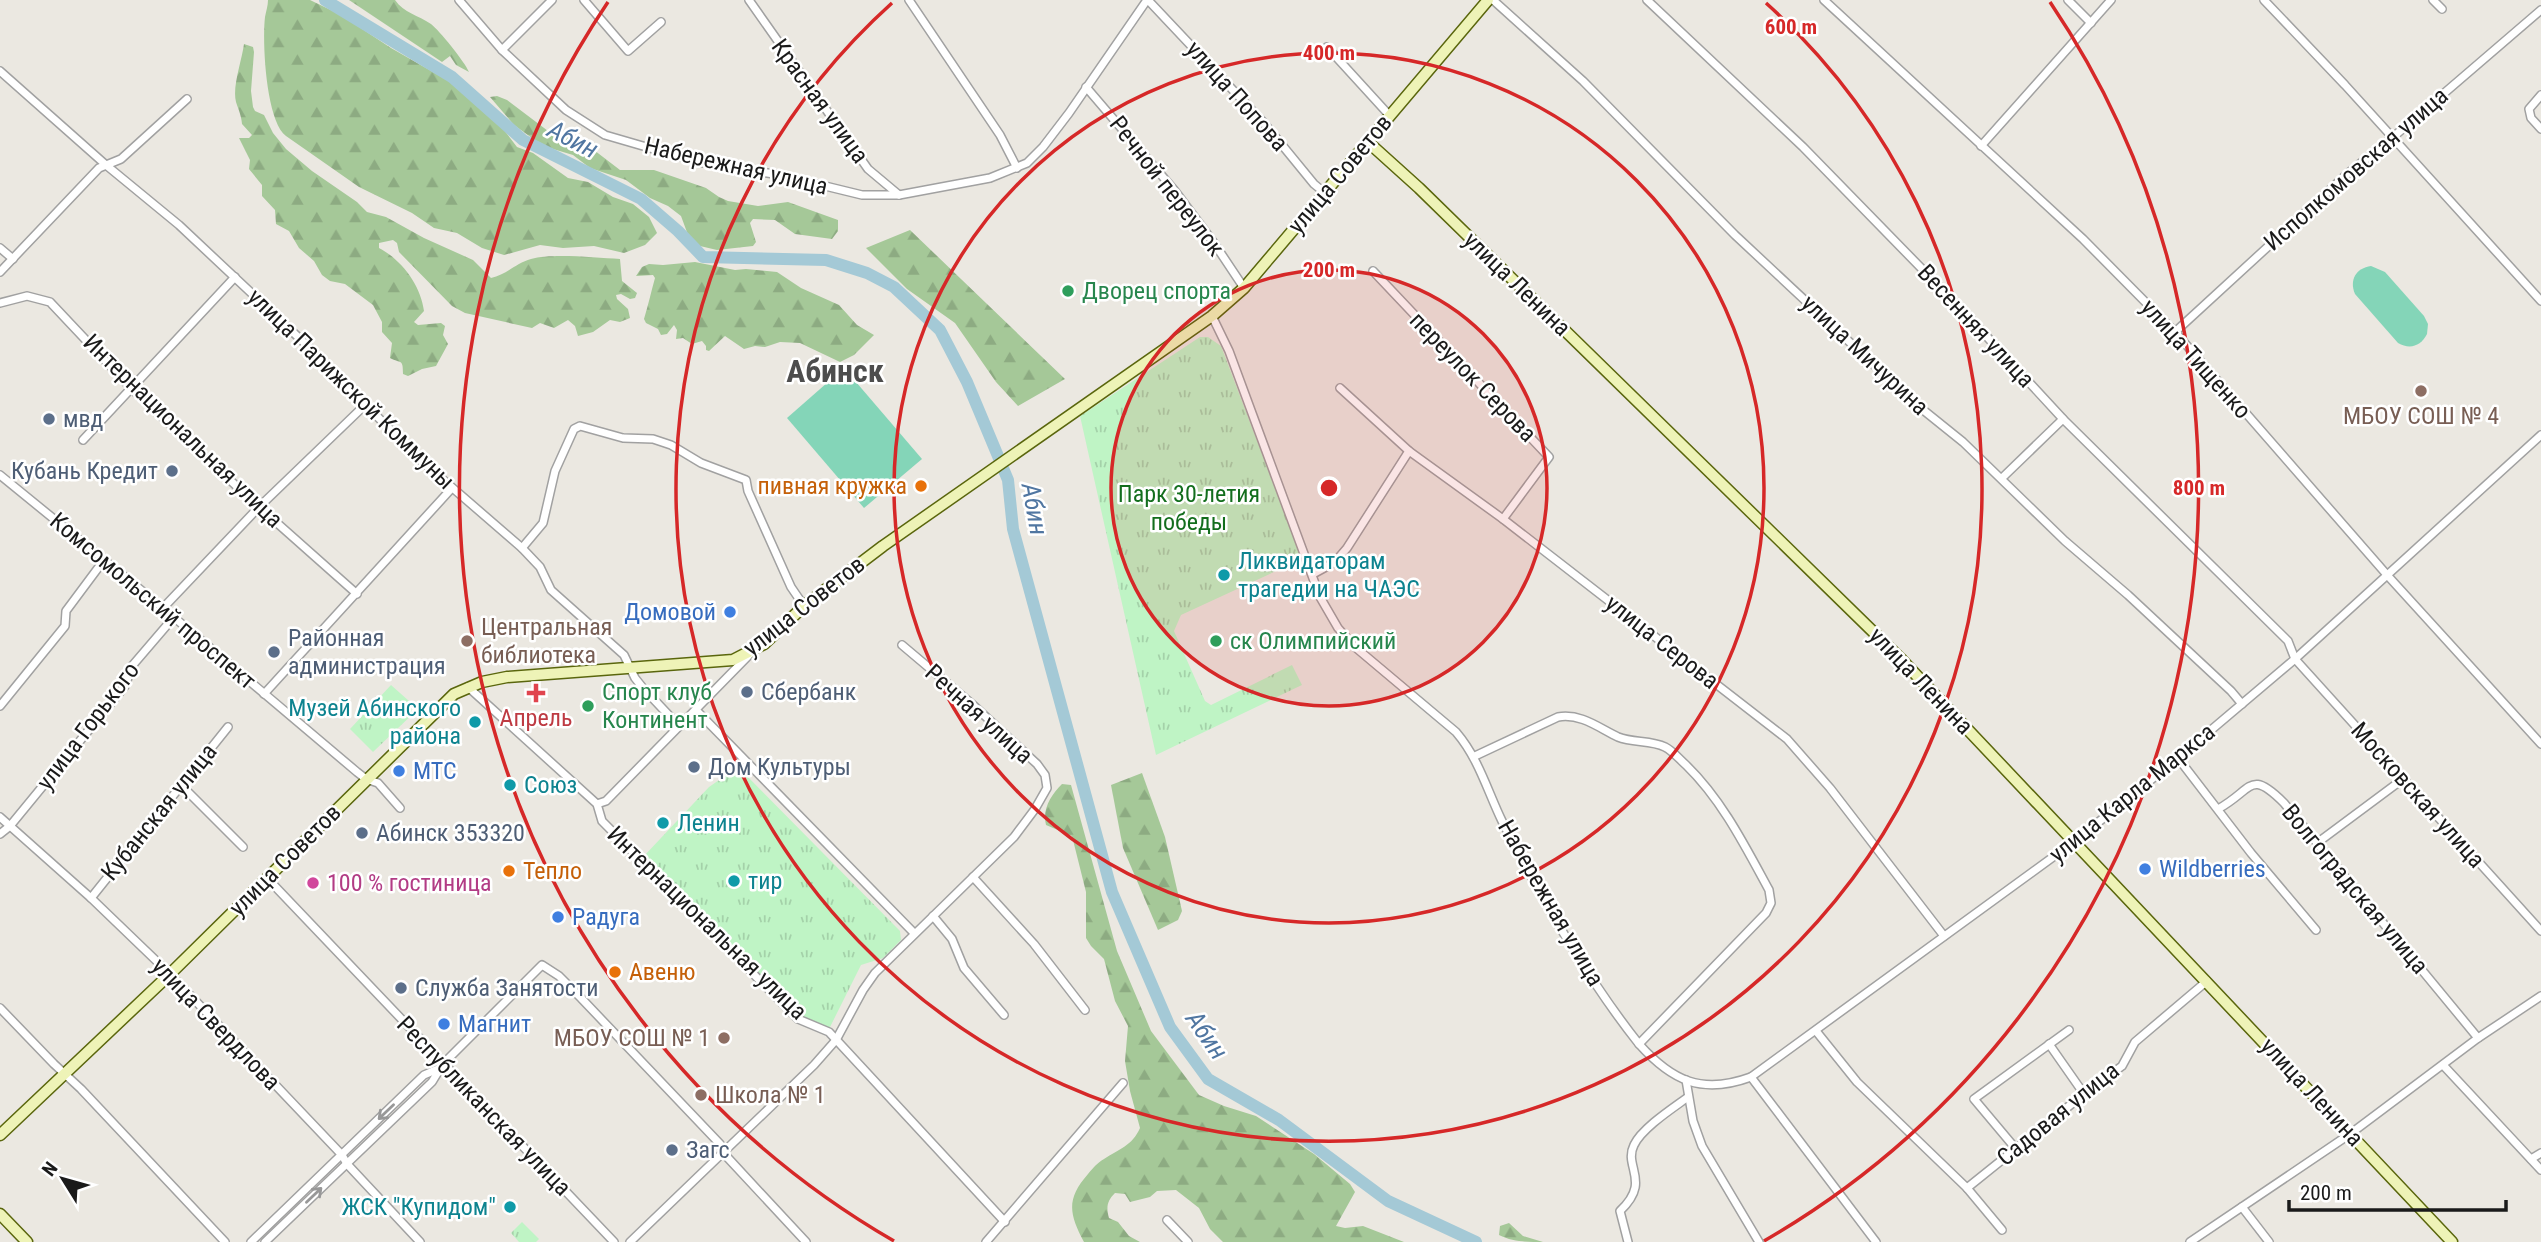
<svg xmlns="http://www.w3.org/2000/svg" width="2541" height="1242" viewBox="0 0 2541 1242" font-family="'Roboto Condensed',sans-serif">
	<defs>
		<pattern id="forest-firs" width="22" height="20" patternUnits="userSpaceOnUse" patternTransform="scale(1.75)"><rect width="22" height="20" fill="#a5c898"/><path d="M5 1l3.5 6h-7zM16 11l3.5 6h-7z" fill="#8dab82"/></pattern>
		<pattern id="park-tufts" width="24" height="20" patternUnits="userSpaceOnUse" patternTransform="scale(1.75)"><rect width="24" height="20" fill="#bff4c5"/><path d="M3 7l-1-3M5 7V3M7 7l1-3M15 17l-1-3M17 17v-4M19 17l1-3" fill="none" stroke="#a4d1a9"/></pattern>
	</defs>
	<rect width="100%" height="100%" fill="#ebe8e1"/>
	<g fill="url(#forest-firs)">
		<path d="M268 0H310L341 15 391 48 447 80 491 113 517 147 533 153 568 178 588 182 613 197 633 204 649 217 657 233 645 245 624 253 594 246 563 248 540 245 504 255 482 248 457 233 434 228 412 213 359 187 286 136C266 121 262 42 265 17 266 11 268 6 268 0Z"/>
		<path d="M349 0H395C404 13 418 15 431 24 439 30 465 62 469 72L456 65 450 56 442 62Z"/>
		<path d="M244 44 253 47 254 52 251 91 253 107 255 111 264 115 273 133 286 149 312 171 357 202 367 212 386 217 424 238 473 260 491 278C506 275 516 263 531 259 553 253 596 258 620 259L622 281 637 293 635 298 630 299 621 294 616 295 617 299 628 309 630 318 620 322 610 320 593 332 578 336 575 326 568 320 554 328 540 323 532 328 465 313 452 306 399 252 397 243 393 240 379 243V248C402 260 421 286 424 311L414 322 418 325 441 323 445 326 443 335 448 344 436 366 422 369 408 376 403 374C403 358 401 364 390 358L392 343 382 332V322L373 305 345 284 330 281 322 275 314 261 299 248 289 231 276 224 275 210 262 196V185L249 169 250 160 239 138H249L252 135 242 124C241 115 239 111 236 102 232 87 242 60 244 44Z"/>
		<path d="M497 96 507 100 548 131 558 130 573 134 620 170H654L706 188 719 197 728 201 758 206 788 202 838 220V231L832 239 795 234 775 220 753 219 750 223 756 242 753 246 717 250 700 246 688 235 681 216 668 206 650 198 626 180 590 168 573 155 543 146 514 125 490 97Z"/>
		<path d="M910 230 1065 379 1018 406 996 382 955 323 907 289 866 248Z"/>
		<path d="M695 262 735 270 746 269 777 272 801 288 839 305 857 325 874 335 854 355 840 362 800 343 780 342 765 347 755 346 744 349 725 336 709 351 706 350V346L702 341 692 344 683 338 676 339 677 330 674 325 667 334 661 335 658 329 646 323 644 319C648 306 651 292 655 278L653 275 636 276 642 267 649 264 663 265Z"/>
		<path d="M1142 773 1165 837 1182 911 1178 920 1158 930 1123 848 1111 785Z"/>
		<path d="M1062 784 1071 785 1117 951 1151 1031 1199 1095 1224 1106 1256 1116 1314 1154 1350 1184 1355 1192 1336 1226 1345 1228 1363 1226 1404 1242H1223L1210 1229 1199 1208 1176 1190 1157 1191 1150 1197 1130 1202 1125 1194 1115 1193C1107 1201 1106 1207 1109 1218L1118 1222 1129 1236 1140 1242H1084C1069 1214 1066 1199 1088 1174 1093 1168 1097 1163 1104 1159 1119 1149 1132 1146 1140 1128L1130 1091 1125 1061 1128 1026 1115 1001 1104 959 1091 946 1086 938V892L1072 836 1046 825C1042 809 1051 795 1062 784Z"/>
		<path d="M1509 1223 1523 1236 1543 1242C1527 1242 1513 1242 1499 1235L1500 1226Z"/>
	</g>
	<g fill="url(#park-tufts)">
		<path d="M1200 337H1208L1221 346 1302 559 1181 615 1174 631 1205 701 1211 705 1292 665 1302 685 1156 755 1080 416Z"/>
		<path d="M391 685 418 709 373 752 350 729Z"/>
		<path d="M738 767 900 931 901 940 883 958 861 965 829 1029 800 1015 644 856 709 787Z"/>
		<path d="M522 1222 539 1239 536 1242H519L511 1233Z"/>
	</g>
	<g fill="#84d5b8">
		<path d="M2371 266 2385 272 2424 316 2428 324 2427 334C2421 346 2410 350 2398 343L2355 294C2349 280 2356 268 2371 266Z"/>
		<path d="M844 368 922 459 864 508 787 418Z"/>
	</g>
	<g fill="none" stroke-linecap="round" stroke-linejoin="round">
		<path stroke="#a4c9d6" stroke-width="12" d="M325 0 452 77 523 140 641 199 678 231 703 257 826 260 867 273 894 287 940 330 967 382 1008 480 1013 529 1112 892 1170 1027 1208 1079 1279 1120 1388 1201 1476 1242"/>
		<defs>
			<g id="street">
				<path d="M459 0 502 50 566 110 605 135 698 162 780 175 862 195H899L990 178 1027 163 1043 147 1069 113 1147 0"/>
				<path d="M584 0 628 51 661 22"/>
				<path d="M749 0 868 169 899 195"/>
				<path d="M909 0 1000 135 1017 168"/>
				<path d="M1148 0 1264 123 1314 184 1325 193"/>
				<path d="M1493 0 1583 81 1735 235 1917 405 1963 442 2065 541 2128 595 2231 691 2242 704"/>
				<path d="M1647 0 1803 147 1965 313 2063 419 2288 641 2295 659 2541 931"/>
				<path d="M1824 0 2083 239 2175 332 2388 576 2541 744"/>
				<path d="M2068 0 2091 23"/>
				<path d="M2264 0 2345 85 2541 301"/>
				<path d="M2433 0 2442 9"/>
				<path d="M1327 47 1390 116"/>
				<path d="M502 50 552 0"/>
				<path d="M0 71 106 165 179 225 313 351 418 458 522 548 540 567 551 590 624 655 635 678 643 688 679 726"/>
				<path d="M1086 87 1175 191 1214 243 1244 288"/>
				<path d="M2541 95 2529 109 2531 118 2541 129"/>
				<path d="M1981 146 2111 0"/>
				<path d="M0 248 13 259"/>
				<path d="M1373 271 1549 457 1503 519"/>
				<path d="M0 272 99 168 121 159 187 99"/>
				<path d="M0 303 27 296 50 302 132 389 259 507 357 594"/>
				<path d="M1212 316 1229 351 1320 597 1338 628 1355 647 1456 732C1479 759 1487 790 1502 821 1541 898 1585 976 1639 1044 1672 1081 1702 1095 1751 1077L2075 841 2178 758 2295 659 2541 435"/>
				<path d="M2175 332 2346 175 2392 138 2541 10"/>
				<path d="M1340 388 1409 451 1503 519 1787 739 1830 788 1944 936"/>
				<path d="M83 440 235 277"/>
				<path d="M0 475 163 608 357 772 366 779 378 783 400 808"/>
				<path d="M2002 478 2063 419"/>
				<path d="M522 548 543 523 555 471 574 429 580 426 623 438 653 439 671 445 701 463 746 480 748 491 791 587 804 606"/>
				<path d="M1313 574 1335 562 1347 548 1409 451"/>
				<path d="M163 608 259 507 366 404"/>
				<path d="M468 687 597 804 602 821 798 1019 829 1032 1005 1222"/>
				<path d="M264 694 452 488"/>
				<path d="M0 706 65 626 66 611 104 560"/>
				<path d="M696 710 914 933"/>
				<path d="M1475 756 1558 717C1581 713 1599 728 1618 737 1633 743 1651 740 1665 747 1673 751 1679 759 1686 765 1722 800 1745 846 1769 890L1771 903 1766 913 1639 1044"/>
				<path d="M2178 758 2251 853 2316 930"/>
				<path d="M181 785 243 847"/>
				<path d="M597 804 606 801 752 652"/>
				<path d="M2218 809C2253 790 2249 768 2284 803L2478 1038"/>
				<path d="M0 817 91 898 170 974 342 1155 347 1164 420 1242"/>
				<path d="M0 834 10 826 125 686 132 666 174 617"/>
				<path d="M2317 843 2403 779"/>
				<path d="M973 877 1034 944 1085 1010"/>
				<path d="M267 878 614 1242"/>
				<path d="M91 898 228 727"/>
				<path d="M933 916 952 939 964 968 1004 1015"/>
				<path d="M0 1008 54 1064 81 1089 225 1242"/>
				<path d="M1816 1031 1857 1082 1967 1188 2002 1230"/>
				<path d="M2049 1044 2084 1094"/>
				<path d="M2443 1065 2541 1170"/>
				<path d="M1751 1077 1876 1242"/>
				<path d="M1686 1080 1693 1121 1702 1146 1759 1242"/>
				<path d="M2016 1149 1974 1099 2069 1030"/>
				<path d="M2531 1159 2541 1153"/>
				<path d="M1967 1188 2084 1094 2122 1066 2135 1042 2207 981"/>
				<path d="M2242 1207 2269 1242"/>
				<path d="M1167 1220 1188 1242"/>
				<path d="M251 1242 424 1075 438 1069"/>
				<path d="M265 1242 432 1082 443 1064 542 965 559 976 581 998 720 1144 728 1158 806 1242"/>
				<path d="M630 1242 814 1065 836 1040 863 990 875 973 1014 837 1035 809 1047 788 1045 775 1037 764 972 704 902 645"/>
				<path d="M986 1242 1123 1083"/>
				<path d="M1628 1242 1620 1211C1652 1181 1623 1167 1634 1145 1642 1128 1673 1108 1688 1097"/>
				<path d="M2190 1242 2350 1134 2478 1038 2541 996"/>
			</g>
			<g id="secondary">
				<path d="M1368 142 1419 188 1902 660 2452 1242"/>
				<path d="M0 1135 170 974 454 694 482 682 507 677 733 660 764 644 804 606 883 546 1212 316 1244 288 1488 0"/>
				<path d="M0 1214 27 1242"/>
			</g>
		</defs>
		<use href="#street" stroke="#a1a1a1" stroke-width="10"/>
		<use href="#secondary" stroke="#5a660d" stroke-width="13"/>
		<use href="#street" stroke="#fff" stroke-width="7"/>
		<use href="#secondary" stroke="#eef3b7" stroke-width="10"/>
	</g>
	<defs><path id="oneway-shaft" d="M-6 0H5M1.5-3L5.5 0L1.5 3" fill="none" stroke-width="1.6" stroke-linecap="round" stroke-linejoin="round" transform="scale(1.75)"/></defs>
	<g stroke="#989898">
		<use href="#oneway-shaft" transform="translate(386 1112) rotate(136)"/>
		<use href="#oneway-shaft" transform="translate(314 1195) rotate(-44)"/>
	</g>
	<circle cx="1329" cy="488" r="218" fill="#d62828" fill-opacity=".12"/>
	<g fill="none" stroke="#d62828" stroke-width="3.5">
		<circle cx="1329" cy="488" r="218"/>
		<circle cx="1329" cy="488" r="435"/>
		<path d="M1766 3A653 653 0 1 1 892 3"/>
		<path d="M894 1241A870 870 0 0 1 608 2M2050 2A870 870 0 0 1 1764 1241"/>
	</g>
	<g fill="#2e9e5b" stroke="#fff" stroke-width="2.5">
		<circle cx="1068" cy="291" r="7"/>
		<circle cx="1216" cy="641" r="7"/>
		<circle cx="588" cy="706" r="7"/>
	</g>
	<g fill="#8d6e63" stroke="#fff" stroke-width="2.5">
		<circle cx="2421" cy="391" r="7"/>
		<circle cx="467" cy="641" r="7"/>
		<circle cx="724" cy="1038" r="7"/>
		<circle cx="701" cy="1095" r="7"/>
	</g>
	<g fill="#5c6f8a" stroke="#fff" stroke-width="2.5">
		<circle cx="49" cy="419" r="7"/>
		<circle cx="172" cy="471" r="7"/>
		<circle cx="274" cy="652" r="7"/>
		<circle cx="747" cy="692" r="7"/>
		<circle cx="694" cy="767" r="7"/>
		<circle cx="362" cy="833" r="7"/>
		<circle cx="401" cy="988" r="7"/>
		<circle cx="672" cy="1150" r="7"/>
	</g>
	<g fill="#e8710a" stroke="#fff" stroke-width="2.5">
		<circle cx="921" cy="486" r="7"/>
		<circle cx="509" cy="871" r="7"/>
		<circle cx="615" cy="972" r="7"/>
	</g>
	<g fill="#0f9aa8" stroke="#fff" stroke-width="2.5">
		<circle cx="1224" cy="575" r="7"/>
		<circle cx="475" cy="722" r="7"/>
		<circle cx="510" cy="785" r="7"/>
		<circle cx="663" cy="823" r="7"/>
		<circle cx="734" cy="881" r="7"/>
		<circle cx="510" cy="1207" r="7"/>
	</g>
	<g fill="#3f7fe0" stroke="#fff" stroke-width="2.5">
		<circle cx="730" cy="612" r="7"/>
		<circle cx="399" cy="771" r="7"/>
		<circle cx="2145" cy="869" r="7"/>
		<circle cx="558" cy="917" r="7"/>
		<circle cx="444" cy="1024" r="7"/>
	</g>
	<path fill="#e0444e" stroke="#fff" stroke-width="2.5" d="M532.5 682.5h7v7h7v7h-7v7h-7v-7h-7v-7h7z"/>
	<circle fill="#d1479c" stroke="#fff" stroke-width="2.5" cx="313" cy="883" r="7"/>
	<g text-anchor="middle" stroke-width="5" stroke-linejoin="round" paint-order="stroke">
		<g font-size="24" fill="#1a1a1a" stroke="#fff">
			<text transform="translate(1237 96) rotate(48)" y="8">улица Попова</text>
			<text transform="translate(820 101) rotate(54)" y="8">Красная улица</text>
			<text transform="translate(736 166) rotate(13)" y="8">Набережная улица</text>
			<text transform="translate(2356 169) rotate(-41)" y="8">Исполкомовская улица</text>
			<text transform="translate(1340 174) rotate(-50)" y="8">улица Советов</text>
			<text transform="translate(1167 186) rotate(52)" y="8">Речной переулок</text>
			<text transform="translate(1517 284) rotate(44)" y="8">улица Ленина</text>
			<text transform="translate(1976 326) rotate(47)" y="8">Весенняя улица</text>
			<text transform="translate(1865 355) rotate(43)" y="8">улица Мичурина</text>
			<text transform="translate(2196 359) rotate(48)" y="8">улица Тищенко</text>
			<text transform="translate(1473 377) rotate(46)" y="8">переулок Серова</text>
			<text transform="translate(351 389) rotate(44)" y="8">улица Парижской Коммуны</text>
			<text transform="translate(183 431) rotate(44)" y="8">Интернациональная улица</text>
			<text transform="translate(153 601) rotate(40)" y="8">Комсомольский проспект</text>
			<text transform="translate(804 606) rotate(-38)" y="8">улица Советов</text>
			<text transform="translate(1662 642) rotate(38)" y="8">улица Серова</text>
			<text transform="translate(1921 681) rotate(46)" y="8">улица Ленина</text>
			<text transform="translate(979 714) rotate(42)" y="8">Речная улица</text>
			<text transform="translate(88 726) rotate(-53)" y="8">улица Горького</text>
			<text transform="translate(2132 793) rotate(-39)" y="8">улица Карла Маркса</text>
			<text transform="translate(2418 795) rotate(48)" y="8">Московская улица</text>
			<text transform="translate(159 812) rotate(-51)" y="8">Кубанская улица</text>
			<text transform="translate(285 860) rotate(-45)" y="8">улица Советов</text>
			<text transform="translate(2355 889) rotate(50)" y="8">Волгоградская улица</text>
			<text transform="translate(1551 903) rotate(60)" y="8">Набережная улица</text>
			<text transform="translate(707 923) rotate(44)" y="8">Интернациональная улица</text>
			<text transform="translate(216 1024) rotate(46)" y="8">улица Свердлова</text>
			<text transform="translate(2312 1092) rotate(47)" y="8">улица Ленина</text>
			<text transform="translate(484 1106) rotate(46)" y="8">Республиканская улица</text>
			<text transform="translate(2058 1114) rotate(-39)" y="8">Садовая улица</text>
		</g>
		<g font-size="24" fill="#27864d" stroke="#fff" text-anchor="start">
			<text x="1082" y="299">Дворец спорта</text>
			<text x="1230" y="649">ск Олимпийский</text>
			<text x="602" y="700">Спорт клуб<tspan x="602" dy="28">Континент</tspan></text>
		</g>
		<g font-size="24" fill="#785e54" stroke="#fff" text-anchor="start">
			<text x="2421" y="424" text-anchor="middle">МБОУ СОШ № 4</text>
			<text x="481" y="635">Центральная<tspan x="481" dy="28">библиотека</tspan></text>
			<text x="710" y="1046" text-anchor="end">МБОУ СОШ № 1</text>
			<text x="715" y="1103">Школа № 1</text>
		</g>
		<g font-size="24" fill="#4e5e75" stroke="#fff" text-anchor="start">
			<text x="63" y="427">мвд</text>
			<text x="158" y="479" text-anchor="end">Кубань Кредит</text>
			<text x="288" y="646">Районная<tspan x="288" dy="28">администрация</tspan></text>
			<text x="761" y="700">Сбербанк</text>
			<text x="708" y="775">Дом Культуры</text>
			<text x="376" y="841">Абинск 353320</text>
			<text x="415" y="996">Служба Занятости</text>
			<text x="686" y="1158">Загс</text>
		</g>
		<g font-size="24" fill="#c56008" stroke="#fff" text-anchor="start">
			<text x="907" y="494" text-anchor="end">пивная кружка</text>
			<text x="523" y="879">Тепло</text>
			<text x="629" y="980">Авеню</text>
		</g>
		<g font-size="24" fill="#136e1d" stroke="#fff">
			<text x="1189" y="502">Парк 30-летия<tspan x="1189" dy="28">победы</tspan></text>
		</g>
		<g font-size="24" fill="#0d838f" stroke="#fff" text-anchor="start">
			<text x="1238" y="569">Ликвидаторам<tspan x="1238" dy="28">трагедии на ЧАЭС</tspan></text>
			<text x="461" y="716" text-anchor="end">Музей Абинского<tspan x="461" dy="28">района</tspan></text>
			<text x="524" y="793">Союз</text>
			<text x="677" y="831">Ленин</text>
			<text x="748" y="889">тир</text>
			<text x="496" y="1215" text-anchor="end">ЖСК "Купидом"</text>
		</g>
		<g font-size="24" fill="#366cbe" stroke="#fff" text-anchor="start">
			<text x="716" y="620" text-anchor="end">Домовой</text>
			<text x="413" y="779">МТС</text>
			<text x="2159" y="877">Wildberries</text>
			<text x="572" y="925">Радуга</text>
			<text x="458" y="1032">Магнит</text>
		</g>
		<g font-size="24" fill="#be3a42" stroke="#fff">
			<text x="536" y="726">Апрель</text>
		</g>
		<g font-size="24" fill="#b23c85" stroke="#fff" text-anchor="start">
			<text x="327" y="891">100 % гостиница</text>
		</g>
		<g font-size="26" font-style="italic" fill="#5076a1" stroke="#fff">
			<text transform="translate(573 139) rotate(27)" y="9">Абин</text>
			<text transform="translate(1035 509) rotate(80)" y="9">Абин</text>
			<text transform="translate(1207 1035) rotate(55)" y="9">Абин</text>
		</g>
		<g font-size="32" font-weight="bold" fill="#4d4d4d" stroke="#fff">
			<text x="835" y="382">Абинск</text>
		</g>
	</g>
	<circle cx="1329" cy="488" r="10" fill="#d62828" stroke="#fff" stroke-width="3.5"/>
	<g font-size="21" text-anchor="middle" font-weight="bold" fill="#d62828" stroke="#fff" stroke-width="5" stroke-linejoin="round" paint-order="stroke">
		<text x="1791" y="34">600 m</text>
		<text x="1329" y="60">400 m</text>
		<text x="1329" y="277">200 m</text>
		<text x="2199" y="495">800 m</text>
	</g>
	<g transform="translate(63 1179) rotate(307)" stroke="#ffffff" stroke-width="5" paint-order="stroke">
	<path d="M0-5L12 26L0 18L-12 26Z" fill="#1a1a1a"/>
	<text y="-10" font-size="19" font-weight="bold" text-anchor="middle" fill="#1a1a1a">N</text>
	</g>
	<path d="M2289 1200v10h217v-10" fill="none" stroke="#1a1a1a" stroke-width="3.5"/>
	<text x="2300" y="1200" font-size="21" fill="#1a1a1a" stroke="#ffffff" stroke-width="5" paint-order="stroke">200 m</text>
</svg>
